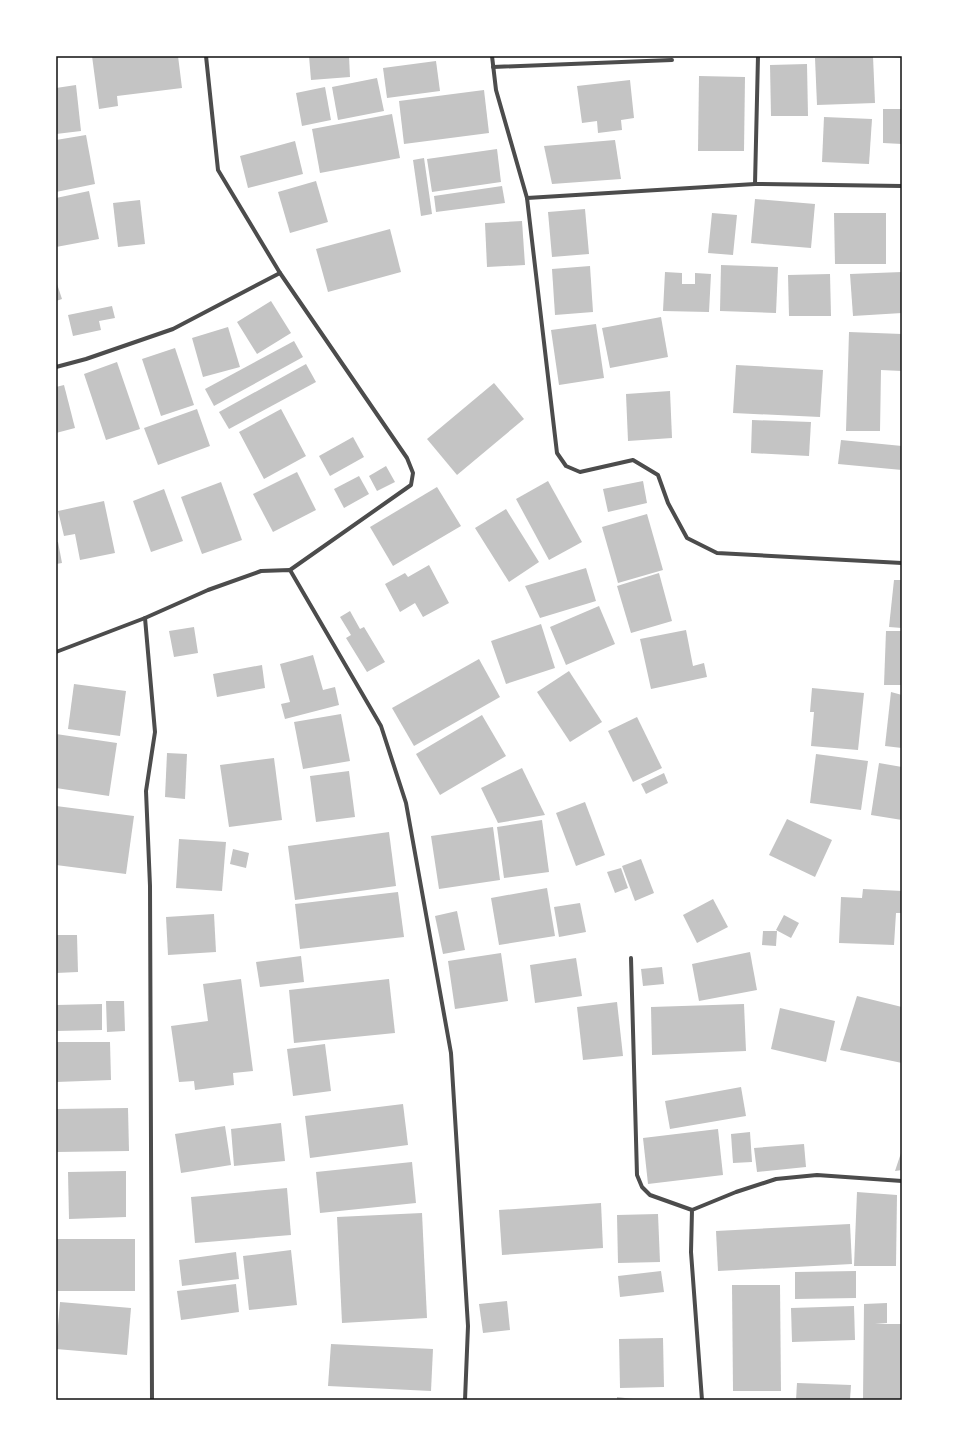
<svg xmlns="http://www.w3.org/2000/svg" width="958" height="1456" viewBox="0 0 958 1456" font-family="Helvetica,sans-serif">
	<rect width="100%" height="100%" fill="#fff"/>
	<g fill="#c4c4c4">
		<path d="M92 56H178L182 88 117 96 118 106 99 109Z"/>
		<path d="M309 56H349L350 77 311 80Z"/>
		<path d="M873 56 875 103 817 105 815 58Z"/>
		<path d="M891 56H902V58L891 57Z"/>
		<path d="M436 61 440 91 387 98 383 68Z"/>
		<path d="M807 64 808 116H771L770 65Z"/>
		<path d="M699 76 745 77 744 151H698Z"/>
		<path d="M377 78 384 111 338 120 332 87Z"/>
		<path d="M630 80 634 118 621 120 622 130 598 133 597 121 582 123 577 86Z"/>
		<path d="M76 85 81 131 56 134V88Z"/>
		<path d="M325 87 331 120 302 126 296 93Z"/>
		<path d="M484 90 489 133 404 144 399 101Z"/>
		<path d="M883 109H902V144L883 143Z"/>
		<path d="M392 114 400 158 320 173 312 129Z"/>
		<path d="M824 117 872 119 869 164 822 162Z"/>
		<path d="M86 135 95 184 56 192V140Z"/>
		<path d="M615 140 621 179 552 184 544 146Z"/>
		<path d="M295 141 303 174 248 188 240 156Z"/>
		<path d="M497 149 501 182 432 192 427 159Z"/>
		<path d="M424 158 432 214 421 216 413 160Z"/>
		<path d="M316 181 328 222 290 233 278 192Z"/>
		<path d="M502 186 505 203 436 212 434 196Z"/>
		<path d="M89 191 99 239 56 247V198Z"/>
		<path d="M755 199 815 204 811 248 751 243Z"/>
		<path d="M140 200 145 244 118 247 113 203Z"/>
		<path d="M585 209 589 254 552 257 548 212Z"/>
		<path d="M712 213 737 215 733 255 708 253Z"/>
		<path d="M834 213H886V264H835Z"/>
		<path d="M522 221 525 265 487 267 485 223Z"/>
		<path d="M390 229 401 272 328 292 316 249Z"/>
		<path d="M721 265 778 267 776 313 720 311Z"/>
		<path d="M590 266 593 312 555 315 552 269Z"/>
		<path d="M665 272 682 273V284H695V273L711 274 709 312 663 311Z"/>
		<path d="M902 272V313L853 316 850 274Z"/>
		<path d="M830 274 831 316H789L788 275Z"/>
		<path d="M56 281 62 299 56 301Z"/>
		<path d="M271 301 291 333 257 354 237 322Z"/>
		<path d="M112 306 115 318 99 321 101 330 73 336 68 315Z"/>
		<path d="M661 317 668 357 610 368 602 328Z"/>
		<path d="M596 324 604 378 559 385 551 330Z"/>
		<path d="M228 327 240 367 203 377 192 338Z"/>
		<path d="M849 332 902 334V371L881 370 880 431H846Z"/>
		<path d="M294 341 303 357 214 406 205 389Z"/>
		<path d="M175 348 194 405 161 416 142 359Z"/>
		<path d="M117 362 140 429 106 440 84 374Z"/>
		<path d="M306 364 316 382 229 429 219 412Z"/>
		<path d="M736 365 823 370 820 417 733 413Z"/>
		<path d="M494 383 524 419 457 475 427 439Z"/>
		<path d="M64 385 75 428 56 433V387Z"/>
		<path d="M670 391 672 438 628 441 626 394Z"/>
		<path d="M197 409 210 446 158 465 144 428Z"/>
		<path d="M281 409 306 456 264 479 239 432Z"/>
		<path d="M752 420 811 422 809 456 751 453Z"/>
		<path d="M353 437 364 457 330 476 319 456Z"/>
		<path d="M841 440 902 446V470L838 464Z"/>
		<path d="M386 466 395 482 377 491 369 476Z"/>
		<path d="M297 472 316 510 273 532 253 494Z"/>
		<path d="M359 476 369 494 344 508 334 489Z"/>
		<path d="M548 481 582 542 549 560 516 499Z"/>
		<path d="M643 481 647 503 608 512 603 489Z"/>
		<path d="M221 482 242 540 202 554 181 497Z"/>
		<path d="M437 487 461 526 393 566 370 527Z"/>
		<path d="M164 489 183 541 151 552 133 501Z"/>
		<path d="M104 501 115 553 80 560 75 534 64 536 58 511Z"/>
		<path d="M506 509 539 562 509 582 475 528Z"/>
		<path d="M647 514 663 570 618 583 602 527Z"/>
		<path d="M56 542H58L62 563 56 564Z"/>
		<path d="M429 565 449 603 423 617 415 603 400 612 385 584 405 573 408 577Z"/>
		<path d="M586 568 596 601 540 618 525 586Z"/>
		<path d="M659 573 672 621 631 633 617 586Z"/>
		<path d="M894 580H902V628L889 627Z"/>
		<path d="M599 606 615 644 566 665 550 627Z"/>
		<path d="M350 611 360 629 364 627 385 662 367 672 346 638 351 635 340 617Z"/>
		<path d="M541 624 555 668 506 684 491 641Z"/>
		<path d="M194 627 198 653 174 657 169 631Z"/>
		<path d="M686 630 693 666 704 663 707 677 651 689 640 639Z"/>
		<path d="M886 631H902V685H884Z"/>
		<path d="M313 655 323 690 335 687 339 705 285 719 281 704 290 702 280 664Z"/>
		<path d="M479 659 500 697 414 746 392 708Z"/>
		<path d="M262 665 265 688 217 697 213 674Z"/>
		<path d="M569 671 602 722 570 742 537 692Z"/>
		<path d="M74 684 126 691 120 736 68 729Z"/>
		<path d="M812 688 864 693 858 750 811 746 814 712H810Z"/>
		<path d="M891 692 902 695V748L885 746Z"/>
		<path d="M341 714 350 761 303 769 294 722Z"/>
		<path d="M482 715 506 756 440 795 416 754Z"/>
		<path d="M637 717 662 768 633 782 608 731Z"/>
		<path d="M56 734 117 743 109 796 56 788Z"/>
		<path d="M167 753 187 754 185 799 165 797Z"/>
		<path d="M816 754 868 761 861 810 810 803Z"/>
		<path d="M274 758 282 820 229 827 220 765Z"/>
		<path d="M879 763 902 767V820L871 815Z"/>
		<path d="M522 768 545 815 498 823 481 788Z"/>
		<path d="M349 771 355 817 316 822 310 776Z"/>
		<path d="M664 773 668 783 646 794 641 784Z"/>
		<path d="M585 802 605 855 576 866 556 813Z"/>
		<path d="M56 806 134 816 126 874 56 865Z"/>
		<path d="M787 819 832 840 815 877 769 855Z"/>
		<path d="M542 820 549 872 504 878 497 827Z"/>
		<path d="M493 827 500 880 439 889 431 836Z"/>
		<path d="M389 832 396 886 295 900 288 846Z"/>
		<path d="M179 839 226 842 222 891 176 888Z"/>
		<path d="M233 849 249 853 246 868 230 864Z"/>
		<path d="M641 859 654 893 635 901 622 866Z"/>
		<path d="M621 868 628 888 615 893 607 872Z"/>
		<path d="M547 888 555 936 499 945 491 898Z"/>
		<path d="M863 889 902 891V913H896L894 945 839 943 841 897 862 898Z"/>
		<path d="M398 892 404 937 300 949 295 904Z"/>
		<path d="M713 899 728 927 697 943 683 915Z"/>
		<path d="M580 903 586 932 559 937 554 907Z"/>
		<path d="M457 911 465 950 443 954 435 916Z"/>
		<path d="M214 914 216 952 168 955 166 917Z"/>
		<path d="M784 915 799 923 791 938 776 930Z"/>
		<path d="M763 931H777L776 946 762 945Z"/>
		<path d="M56 935H77L78 972 56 973Z"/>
		<path d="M750 952 757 990 699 1001 692 964Z"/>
		<path d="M501 953 508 1001 455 1009 448 961Z"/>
		<path d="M301 956 304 982 260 987 256 962Z"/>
		<path d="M576 958 582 996 535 1003 530 965Z"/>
		<path d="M662 967 664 984 643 986 641 969Z"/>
		<path d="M241 979 253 1071 233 1073 234 1085 195 1090 194 1081 179 1082 171 1026 208 1021 203 984Z"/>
		<path d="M389 979 395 1033 294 1043 289 990Z"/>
		<path d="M857 996 902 1007V1063L840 1050Z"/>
		<path d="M106 1001H124L125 1031 107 1032Z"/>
		<path d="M617 1002 623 1056 583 1060 577 1007Z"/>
		<path d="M102 1004V1030L56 1031V1005Z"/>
		<path d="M744 1004 746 1051 652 1055 651 1007Z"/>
		<path d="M780 1008 835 1021 826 1062 771 1049Z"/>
		<path d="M56 1042H110L111 1080 56 1082Z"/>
		<path d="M325 1044 331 1091 293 1096 287 1049Z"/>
		<path d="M741 1087 746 1116 670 1129 665 1101Z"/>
		<path d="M403 1104 408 1145 310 1158 305 1116Z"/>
		<path d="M128 1108 129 1151 56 1152V1109Z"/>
		<path d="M281 1123 285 1161 234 1166 231 1129Z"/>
		<path d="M225 1126 231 1165 181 1173 175 1134Z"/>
		<path d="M718 1129 723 1175 648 1184 643 1138Z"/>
		<path d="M750 1132 752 1162 733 1163 731 1134Z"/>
		<path d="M804 1144 806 1167 757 1172 754 1148Z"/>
		<path d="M902 1151V1170L895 1171 902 1150Z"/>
		<path d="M412 1162 416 1203 320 1213 316 1172Z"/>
		<path d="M126 1171V1217L69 1219 68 1172Z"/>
		<path d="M287 1188 291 1235 195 1243 191 1197Z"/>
		<path d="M857 1192 897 1195 896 1266H854Z"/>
		<path d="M601 1203 603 1248 502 1255 499 1210Z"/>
		<path d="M422 1213 427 1318 342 1323 337 1217Z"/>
		<path d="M658 1214 660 1262 618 1263 617 1215Z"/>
		<path d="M850 1224 852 1264 718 1271 716 1231Z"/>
		<rect x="56" y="1239" width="79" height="52"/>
		<path d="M291 1250 297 1305 249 1310 243 1256Z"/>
		<path d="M236 1252 239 1279 182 1286 179 1260Z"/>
		<path d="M661 1271 664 1292 620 1297 618 1276Z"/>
		<path d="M856 1271V1298L795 1299V1272Z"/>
		<path d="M236 1284 239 1312 181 1320 177 1291Z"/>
		<path d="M732 1285H780L781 1391H733Z"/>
		<path d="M507 1301 510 1330 483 1333 479 1304Z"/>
		<path d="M60 1302 131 1308 127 1355 56 1349Z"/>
		<path d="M887 1303V1323L875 1324H902L900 1400H863L864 1304Z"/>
		<path d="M854 1306 855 1340 792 1342 791 1308Z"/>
		<path d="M663 1338 664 1387 620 1388 619 1339Z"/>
		<path d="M331 1344 433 1349 431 1391 328 1386Z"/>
		<path d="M797 1383 851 1385 850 1400H796Z"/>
		<path d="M617 1397 633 1399V1400H617Z"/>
	</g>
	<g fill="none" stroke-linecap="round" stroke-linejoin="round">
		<g stroke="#4c4c4c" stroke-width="4">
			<path d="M206 56 218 170 280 273 407 458 413 473 411 485 290 570"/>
			<path d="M492 56 496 90 527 198 557 453 566 466 580 472 633 460 658 475 668 503 687 538 717 553 902 563"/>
			<path d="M493 67 672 60"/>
			<path d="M755 184 758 56"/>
			<path d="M527 198 755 184 902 186"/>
			<path d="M56 367 86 359 173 329 280 273"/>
			<path d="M145 618 155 732 146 791 150 886 152 1400"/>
			<path d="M56 652 145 618 208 590 261 571 290 570 381 726 406 803 451 1053 468 1326 465 1400"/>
			<path d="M631 958 637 1175 642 1187 650 1195 692 1210"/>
			<path d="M702 1400 691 1252 692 1210 736 1192 776 1179 817 1175 902 1181"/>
		</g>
	</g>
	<rect width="958" height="1456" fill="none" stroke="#ffffff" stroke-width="114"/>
	<rect x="57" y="57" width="844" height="1342" fill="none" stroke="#111" stroke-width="1.5"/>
</svg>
